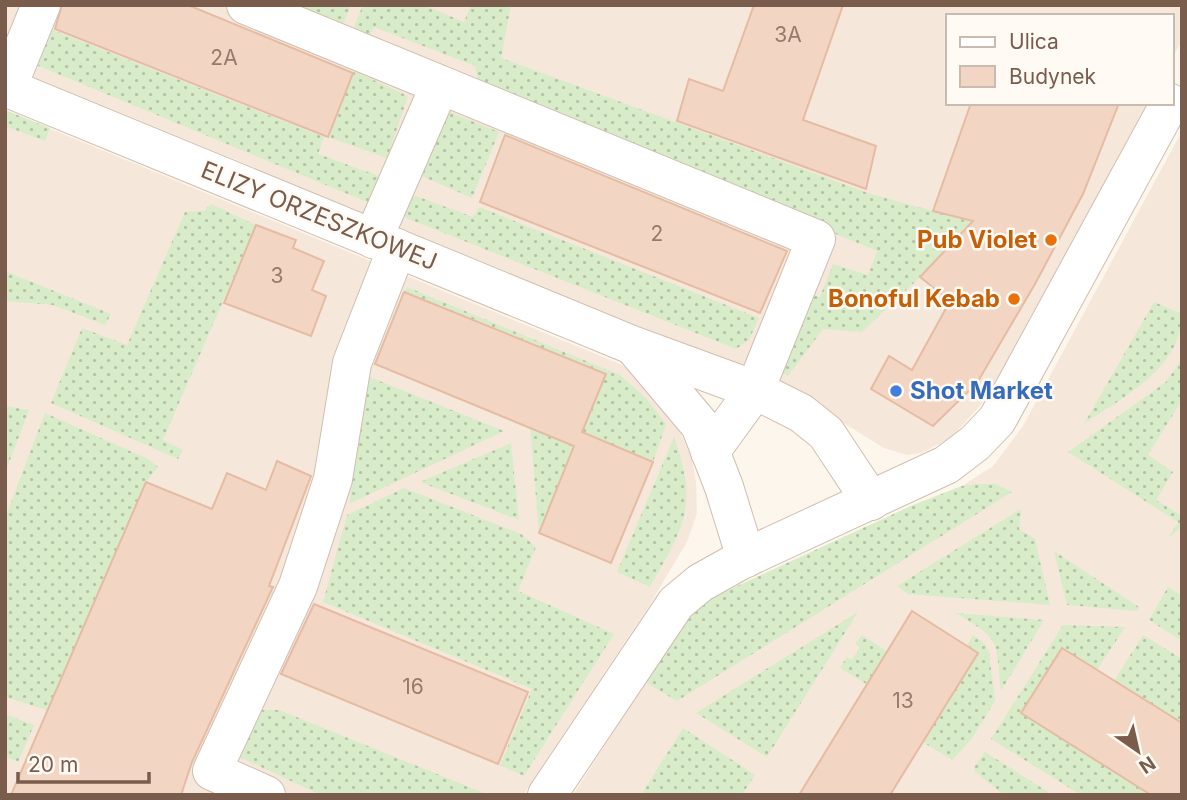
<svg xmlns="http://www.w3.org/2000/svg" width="1187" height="800" viewBox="0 0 1187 800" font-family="Inter,sans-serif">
	<defs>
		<pattern id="grass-dots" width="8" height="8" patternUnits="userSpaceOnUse" patternTransform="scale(1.75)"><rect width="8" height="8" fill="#d8ecc9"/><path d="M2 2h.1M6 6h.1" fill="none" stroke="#b4c2a5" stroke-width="1.8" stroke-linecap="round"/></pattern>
	</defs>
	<rect width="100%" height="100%" fill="#fdf6ec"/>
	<g fill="#f5e8da">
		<path d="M5 5H1182V41L1171 60V16H947V103H1147L991 393 951 438 921 453 907 455 884 448 785 387 753 373 5 65Z"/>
		<path d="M5 110 620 364 638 375 673 416 692 459 696 482 697 513 687 542 647 609 523 795H5Z"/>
		<path d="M1182 131V795H573L669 645 724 592 962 486 993 466 1023 426Z"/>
	</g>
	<g fill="url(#grass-dots)">
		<path d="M271 5H351L341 29Z"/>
		<path d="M363 5H424L464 22 471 5H511L501 58 868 193 972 222 920 277 862 332 823 329 788 376 775 368 804 291 820 297 833 264 868 275 877 251 479 85 475 66 374 27 366 42 350 36Z"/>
		<path d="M45 27 324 137 318 154 376 175 381 181 372 204 29 62Z"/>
		<path d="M354 71 408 96 387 158 328 137Z"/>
		<path d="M442 109 499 132 472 198 417 174Z"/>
		<path d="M5 110 50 128 45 141 5 126Z"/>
		<path d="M416 196 473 217 479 207 759 318 749 340 736 349 406 218 402 211 407 199Z"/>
		<path d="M211 204 256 225 163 440 183 450 178 459 51 403 82 328 127 345 185 212 204 211Z"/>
		<path d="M5 271 111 314 105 325 53 305 5 301Z"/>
		<path d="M407 287 620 375 646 398 666 424 653 462 582 432 606 374 404 292Z"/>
		<path d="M1154 302 1182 314C1182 368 1123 397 1084 424Z"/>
		<path d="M1182 358V400L1148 455 1173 472 1156 500 1182 516V527L1168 538 1178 522 1068 452 1166 382Z"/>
		<path d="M362 374 504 431 349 504 352 486 345 474Z"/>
		<path d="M5 406 29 410 5 473Z"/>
		<path d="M45 413 148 459 158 467 146 482 50 711 5 697V518Z"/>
		<path d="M530 427 574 446 539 533Z"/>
		<path d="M674 437C699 507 684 526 650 587L617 572Z"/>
		<path d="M511 443 519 520 420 482Z"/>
		<path d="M977 484H996L1012 492 677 701 645 682 695 609 724 592 913 505 962 486Z"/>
		<path d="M404 488 521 534 536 547 518 591 614 634 524 776 500 765 532 689 323 602 347 515Z"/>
		<path d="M1021 509 1019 529 1035 539 1050 605 908 594 897 586Z"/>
		<path d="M1054 551 1139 607 1137 611 1067 605Z"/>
		<path d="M1168 587 1182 596V641L1149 620Z"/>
		<path d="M858 612 767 757 696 713Z"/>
		<path d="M955 613 1044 620 1001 691C996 640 1001 639 955 613Z"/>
		<path d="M1063 625 1125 627 1097 670 1062 649 1021 713 1151 795H1081L991 739Z"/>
		<path d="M862 635 888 652 868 685 840 668 847 657 852 660 860 647 855 644Z"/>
		<path d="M973 635 985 644 989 652 995 701 971 740 952 760 923 742 978 653 967 645Z"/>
		<path d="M1143 635 1182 659V723L1114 681Z"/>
		<path d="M261 710H279L489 795H321L235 755Z"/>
		<path d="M5 714 34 725 18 762 5 756Z"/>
		<path d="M683 728 755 775 742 795H641Z"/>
		<path d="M985 752 1053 795H1004L975 772 974 767Z"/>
	</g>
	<g fill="#f3d5c3" stroke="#e6bba3" stroke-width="2">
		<path d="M62 5H188L353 73 328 137 55 29Z"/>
		<path d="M754 5H843L803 120 876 146 866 189 677 121 689 79 723 91Z"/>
		<path d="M971 103H1119L1083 194 1035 284 977 383 933 426 871 389 889 356 912 370 950 301 920 277 973 221 933 211Z"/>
		<path d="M505 135 787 251 760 313 480 202Z"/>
		<path d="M256 225 296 240 293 248 324 261 312 290 326 296 311 336 224 303Z"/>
		<path d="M404 292 606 374 582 432 653 462 611 563 539 533 574 446 375 364Z"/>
		<path d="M277 461 311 476 269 586 273 587 192 762 181 795H11L146 482 212 509 227 473 266 490Z"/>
		<path d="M314 604 528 692 498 764 281 674Z"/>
		<path d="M912 611 978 653 890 795H799Z"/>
		<path d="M1062 648 1182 723V795H1151L1021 713Z"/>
	</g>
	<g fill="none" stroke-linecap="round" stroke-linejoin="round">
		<defs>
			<g id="minor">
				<path d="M246 5 816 239 755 390 710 452"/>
				<path d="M5 87 632 345 755 390 801 413 826 433 871 501"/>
				<path d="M7 88 41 5"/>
				<path d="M373 239 440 85"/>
				<path d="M636 349 700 425 724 487 746 558"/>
				<path d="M266 795 212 771 298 586 333 479 352 363 397 248"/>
				<path d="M547 795 676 603 700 583 741 560 946 465 975 443 997 420 1170 103"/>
			</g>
		</defs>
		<use href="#minor" stroke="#d1beb0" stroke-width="40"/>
		<use href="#minor" stroke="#fff" stroke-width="38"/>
	</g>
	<g fill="#e8710a" stroke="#fffaf3" stroke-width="2.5">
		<circle cx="1051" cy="240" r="7"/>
		<circle cx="1014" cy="299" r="7"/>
	</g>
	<circle fill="#3f7fe0" stroke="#fffaf3" stroke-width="2.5" cx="896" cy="391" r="7"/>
	<g text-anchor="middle" stroke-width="5" stroke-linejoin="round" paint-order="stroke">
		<g font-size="21" fill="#987a6a">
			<text x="788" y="42">3A</text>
			<text x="224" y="65">2A</text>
			<text x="657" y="241">2</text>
			<text x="277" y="283">3</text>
			<text x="413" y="694">16</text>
			<text x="903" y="708">13</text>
		</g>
		<g font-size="24" fill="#7a5c4d" stroke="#fffaf3">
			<text transform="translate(319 216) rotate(22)" y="8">ELIZY ORZESZKOWEJ</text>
		</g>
		<g font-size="24" font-weight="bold" fill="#c56008" stroke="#fffaf3" text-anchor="end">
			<text x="1037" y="248">Pub Violet</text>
			<text x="1000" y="307">Bonoful Kebab</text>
		</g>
		<g font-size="24" font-weight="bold" fill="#366cbe" stroke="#fffaf3" text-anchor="start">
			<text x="910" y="399">Shot Market</text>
		</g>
	</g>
	<rect width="1187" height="800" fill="none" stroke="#7a5c4d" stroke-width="14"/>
	<rect x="946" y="14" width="228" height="91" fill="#fffaf3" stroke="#cabbb1" stroke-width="2"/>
	<rect x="960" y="37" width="35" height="10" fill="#ffffff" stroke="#cabbb1" stroke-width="2"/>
	<text x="1009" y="49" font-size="21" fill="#7a5c4d">Ulica</text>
	<rect x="960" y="66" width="35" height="21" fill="#f3d5c3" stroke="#cabbb1" stroke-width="2"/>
	<text x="1009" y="84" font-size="21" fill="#7a5c4d">Budynek</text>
	<g transform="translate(1138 751) rotate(146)" stroke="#fffaf3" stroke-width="5" paint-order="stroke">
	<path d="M0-5L12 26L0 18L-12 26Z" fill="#7a5c4d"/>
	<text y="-10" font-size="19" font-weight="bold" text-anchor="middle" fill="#7a5c4d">N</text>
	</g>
	<path d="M18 772v10h131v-10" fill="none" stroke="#7a5c4d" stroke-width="3.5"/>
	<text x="28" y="772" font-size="21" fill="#7a5c4d" stroke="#fffaf3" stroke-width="5" paint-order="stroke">20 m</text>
</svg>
